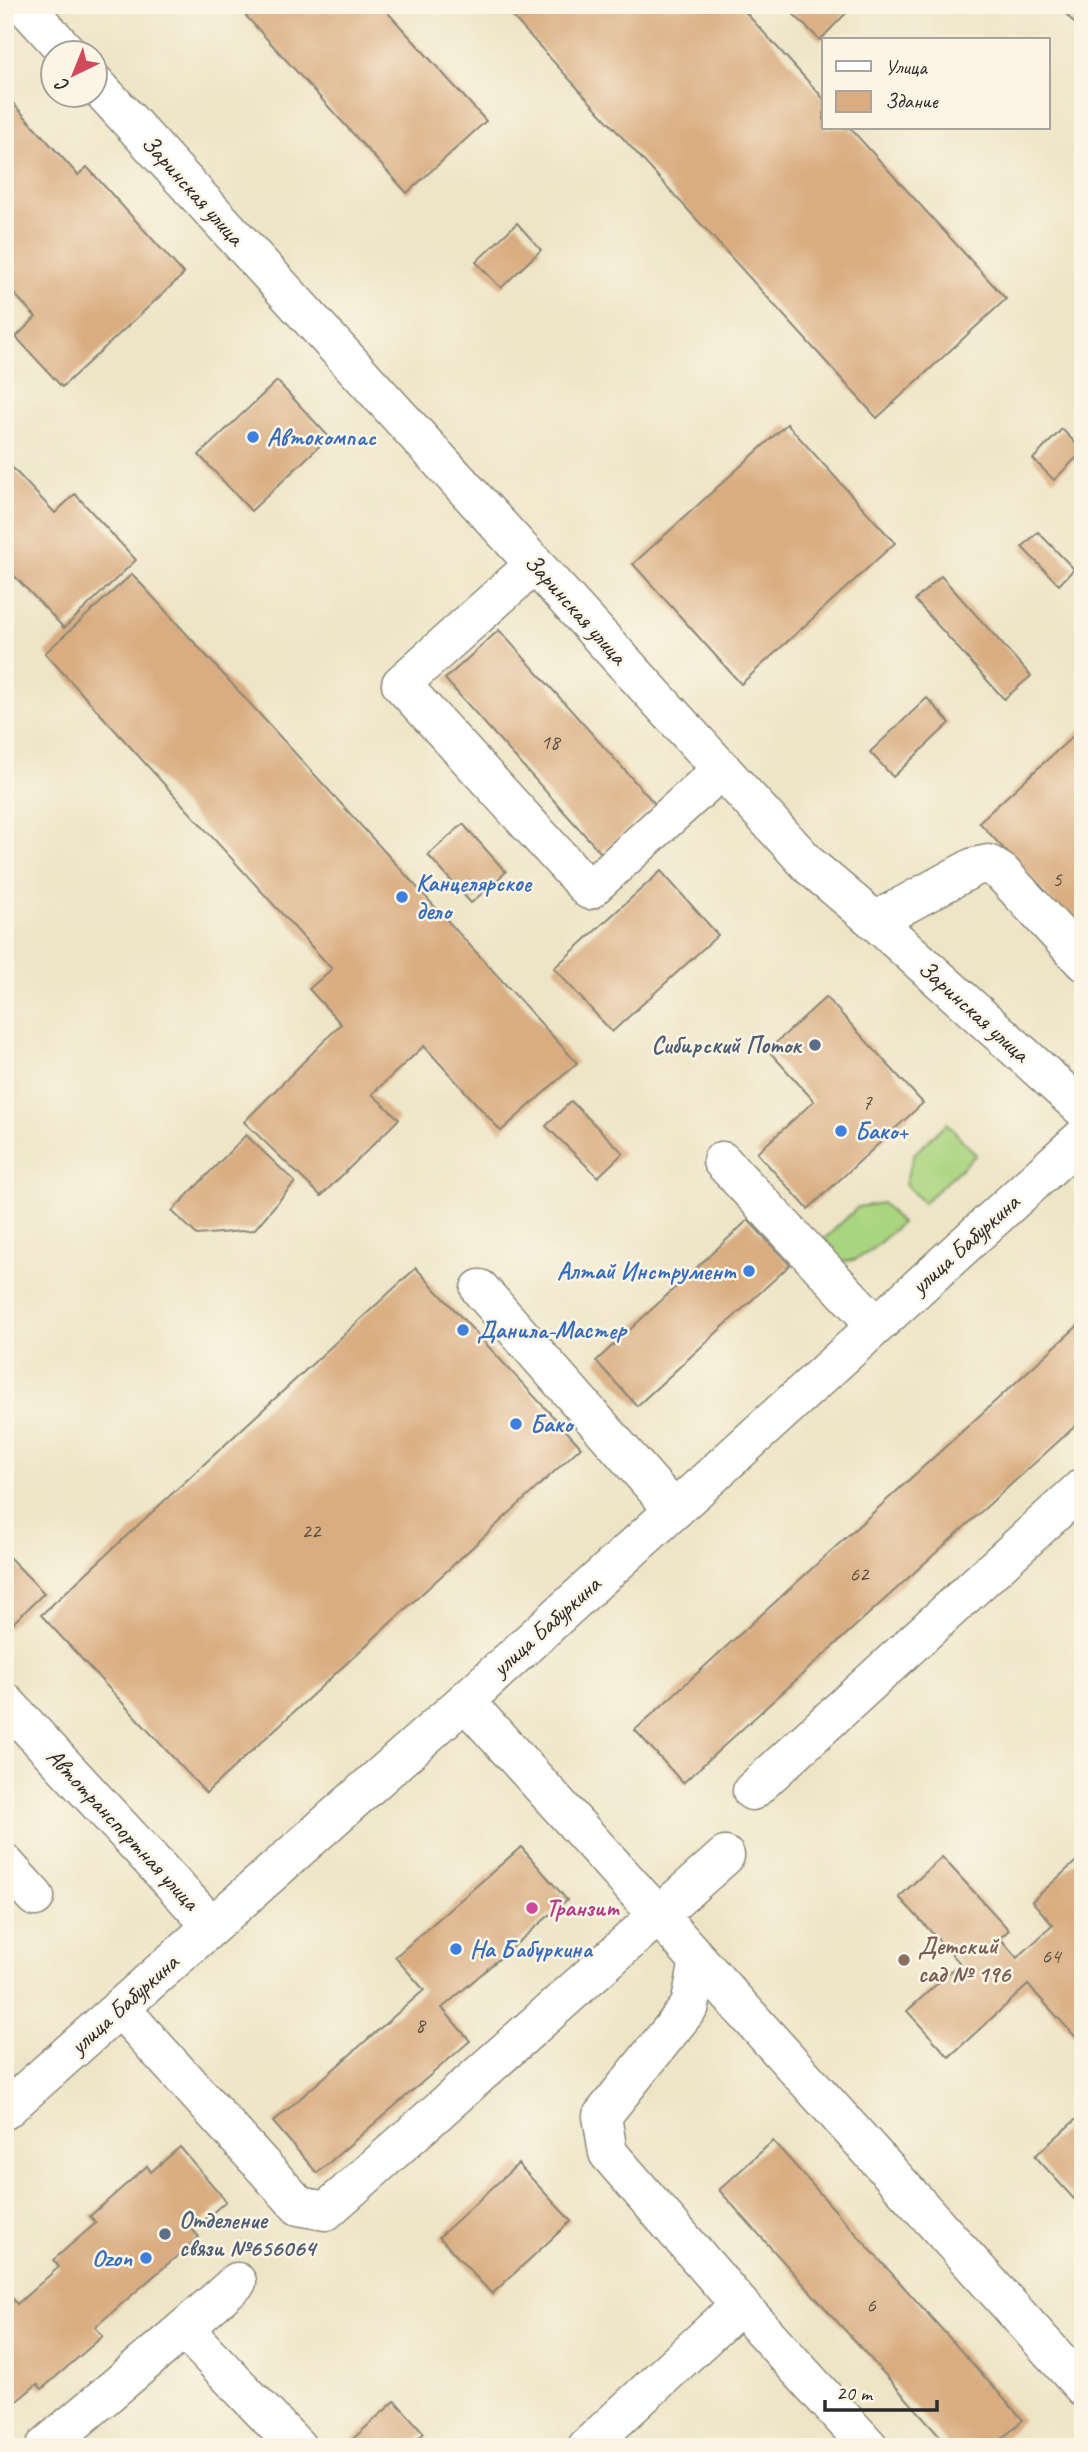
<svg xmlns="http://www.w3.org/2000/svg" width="1088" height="2452" viewBox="0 0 1088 2452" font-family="Caveat,sans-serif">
	<rect width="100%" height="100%" fill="#fcf5e5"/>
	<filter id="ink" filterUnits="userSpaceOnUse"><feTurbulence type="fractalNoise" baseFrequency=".0143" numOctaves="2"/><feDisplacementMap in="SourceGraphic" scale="14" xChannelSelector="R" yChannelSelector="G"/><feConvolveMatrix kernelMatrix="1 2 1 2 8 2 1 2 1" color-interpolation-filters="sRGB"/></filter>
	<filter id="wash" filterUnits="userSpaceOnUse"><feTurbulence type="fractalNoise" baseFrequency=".00686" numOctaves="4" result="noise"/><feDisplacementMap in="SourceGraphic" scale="28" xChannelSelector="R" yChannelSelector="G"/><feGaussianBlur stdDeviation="1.57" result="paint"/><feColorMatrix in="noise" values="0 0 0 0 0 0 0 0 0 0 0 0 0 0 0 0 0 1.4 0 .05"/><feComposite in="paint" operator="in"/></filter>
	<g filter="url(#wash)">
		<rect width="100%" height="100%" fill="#eee5c7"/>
		<g fill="#aad580" stroke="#6a8056" stroke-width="2">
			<path d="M947 1123 976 1155 923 1203 905 1184 914 1154Z"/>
			<path d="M882 1203 901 1223C884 1237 855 1275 830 1256 826 1253 822 1247 819 1244L858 1207Z"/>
		</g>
		<g id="blocks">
			<g fill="#d9ad81">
				<path d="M236 5H381L486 121 407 193Z"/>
				<path d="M502 5H739L824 99V128H850L1006 299 877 418Z"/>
				<path d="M784 5H854L820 40Z"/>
				<path d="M1058 5H1083V33Z"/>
				<path d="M9 99 78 175 87 167 184 274 62 387 16 337 36 317 5 284V103Z"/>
				<path d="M517 223 541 250 501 288 476 262Z"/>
				<path d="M277 381 329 437 251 511 199 455Z"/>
				<path d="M787 424 895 543 741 684 633 564Z"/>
				<path d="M1062 429 1083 451 1054 480 1033 459Z"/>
				<path d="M5 460 55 513 75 494 136 560 64 628 5 566Z"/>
				<path d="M1038 532 1074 569 1059 585 1022 547Z"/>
				<path d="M132 574 577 1063 501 1131 424 1046 372 1094 399 1119 321 1196 244 1122 341 1024 309 989 332 969 45 653Z"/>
				<path d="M941 576 1031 676 1004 699 915 600Z"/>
				<path d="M499 630 655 804 601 853 445 679Z"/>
				<path d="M927 698 950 723 893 777 870 752Z"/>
				<path d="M1083 727V935L979 822Z"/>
				<path d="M463 824 506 872 471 903 428 855Z"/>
				<path d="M661 871 718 935 612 1032 554 968Z"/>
				<path d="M826 997 923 1103 808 1209 757 1153 814 1101 768 1050Z"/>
				<path d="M571 1101 623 1153 598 1177 546 1126Z"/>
				<path d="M246 1135 295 1182 254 1230 197 1235 172 1211Z"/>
				<path d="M748 1220 790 1265 637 1406 596 1361Z"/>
				<path d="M416 1268 581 1447 206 1793 41 1615Z"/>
				<path d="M1083 1321V1419L683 1783 635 1730Z"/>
				<path d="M5 1553 44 1593 7 1629 5 1627Z"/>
				<path d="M521 1847 567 1900 442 2008 470 2041 317 2173 273 2122 424 1990 395 1957Z"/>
				<path d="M1083 1855V1938L1075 1945 1083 1953V2045L1028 1985 949 2057 907 2011 960 1963 899 1897 942 1857 1009 1930 1000 1938 1017 1958 1053 1925 1032 1901Z"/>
				<path d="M1083 2113V2191L1074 2199 1035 2156Z"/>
				<path d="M773 2141 1023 2420 993 2447H950L719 2190Z"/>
				<path d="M180 2147 226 2201 193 2230 199 2237 95 2327 103 2336 42 2389 37 2384 5 2411V2302L11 2297 17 2304 59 2267 53 2260 96 2223 90 2216 147 2166 151 2172Z"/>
				<path d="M518 2164 571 2221 492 2294 439 2237Z"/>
				<path d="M395 2401 424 2433 409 2447H344Z"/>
			</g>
		</g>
	</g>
	<g filter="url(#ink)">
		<use href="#blocks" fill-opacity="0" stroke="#8c8879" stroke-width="2"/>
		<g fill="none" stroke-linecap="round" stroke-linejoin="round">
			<defs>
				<g id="minor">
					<path d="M24 5 67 52"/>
					<path d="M94 82 810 866 875 921 1083 1109"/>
					<path d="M535 564 401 684 589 890 722 769"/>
					<path d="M875 921 974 867 988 864 1002 873 1083 961"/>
					<path d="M722 1161 876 1325"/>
					<path d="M480 1289 674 1510"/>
					<path d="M465 1701 1083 2387"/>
					<path d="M5 1702 212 1926"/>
					<path d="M752 1791 1083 1487"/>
					<path d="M5 1864 35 1897"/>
					<path d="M699 1961 690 2006 602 2116 608 2153 740 2305 869 2447"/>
					<path d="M120 2008 299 2206 326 2211 725 1856"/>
					<path d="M5 2110 465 1701 1083 1137"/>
					<path d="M184 2329 237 2282"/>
					<path d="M45 2447 184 2329 297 2447"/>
					<path d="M587 2447 740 2305"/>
				</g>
			</defs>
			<use href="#minor" stroke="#8c8879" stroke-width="41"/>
			<use href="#minor" stroke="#fff" stroke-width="38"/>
		</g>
	</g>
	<g fill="#3f7fe0" stroke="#fcf5e5" stroke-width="2.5">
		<circle cx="253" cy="437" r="7"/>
		<circle cx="402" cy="897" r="7"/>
		<circle cx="841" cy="1131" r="7"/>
		<circle cx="749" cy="1271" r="7"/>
		<circle cx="463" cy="1330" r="7"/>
		<circle cx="516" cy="1424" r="7"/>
		<circle cx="456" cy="1949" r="7"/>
		<circle cx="146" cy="2258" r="7"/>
	</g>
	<g fill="#5c6f8a" stroke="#fcf5e5" stroke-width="2.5">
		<circle cx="815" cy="1045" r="7"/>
		<circle cx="165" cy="2234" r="7"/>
	</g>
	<circle fill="#d1479c" stroke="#fcf5e5" stroke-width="2.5" cx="532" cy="1908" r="7"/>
	<circle fill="#8d6e63" stroke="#fcf5e5" stroke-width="2.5" cx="904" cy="1960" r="7"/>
	<g text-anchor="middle" stroke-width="5" stroke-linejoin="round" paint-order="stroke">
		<g font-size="21" fill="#564c40">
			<text x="550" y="749">18</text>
			<text x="1057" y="886">5</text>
			<text x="867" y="1109">7</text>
			<text x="311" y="1538">22</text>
			<text x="859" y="1581">62</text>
			<text x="1051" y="1963">64</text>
			<text x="420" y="2032">8</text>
			<text x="871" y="2312">6</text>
		</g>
		<g font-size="24" fill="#2b2b2b" stroke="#fcf5e5">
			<text transform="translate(193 190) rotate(48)" y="8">Заринская улица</text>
			<text transform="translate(576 609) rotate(48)" y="8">Заринская улица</text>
			<text transform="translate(974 1011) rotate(42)" y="8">Заринская улица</text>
			<text transform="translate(965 1244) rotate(-42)" y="8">улица Бабуркина</text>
			<text transform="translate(546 1626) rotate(-42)" y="8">улица Бабуркина</text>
			<text transform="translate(123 1829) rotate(47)" y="8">Автотранспортная улица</text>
			<text transform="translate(124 2004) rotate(-42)" y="8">улица Бабуркина</text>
		</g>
		<g font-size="24" font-weight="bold" fill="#366cbe" stroke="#fcf5e5" text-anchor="start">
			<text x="267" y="445">Автокомпас</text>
			<text x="416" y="891">Канцелярское<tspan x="416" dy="28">дело</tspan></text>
			<text x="855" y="1139">Бако+</text>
			<text x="735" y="1279" text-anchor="end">Алтай Инструмент</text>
			<text x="477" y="1338">Данила-Мастер</text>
			<text x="530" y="1432">Бако</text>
			<text x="470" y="1957">На Бабуркина</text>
			<text x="132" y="2266" text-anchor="end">Ozon</text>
		</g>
		<g font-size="24" font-weight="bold" fill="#4e5e75" stroke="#fcf5e5" text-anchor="end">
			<text x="801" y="1053">Сибирский Поток</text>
			<text x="179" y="2228" text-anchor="start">Отделение<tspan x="179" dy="28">связи №656064</tspan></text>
		</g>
		<g font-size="24" font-weight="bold" fill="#b23c85" stroke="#fcf5e5" text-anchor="start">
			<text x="546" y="1916">Транзит</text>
		</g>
		<g font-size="24" font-weight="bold" fill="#785e54" stroke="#fcf5e5" text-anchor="start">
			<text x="918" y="1954">Детский<tspan x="918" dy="28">сад № 196</tspan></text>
		</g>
	</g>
	<rect width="1088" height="2452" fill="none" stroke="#fcf5e5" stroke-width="28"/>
	<rect x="822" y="38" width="228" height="91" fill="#fcf5e5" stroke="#a8a49b" stroke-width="2"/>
	<rect x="836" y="61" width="35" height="10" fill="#ffffff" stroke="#a8a49b" stroke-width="2"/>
	<text x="885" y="74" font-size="21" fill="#2b2b2b">Улица</text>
	<rect x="836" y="91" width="35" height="21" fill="#d9ad81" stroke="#a8a49b" stroke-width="2"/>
	<text x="885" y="108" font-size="21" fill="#2b2b2b">Здание</text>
	<g transform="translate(74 74) rotate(223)"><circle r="33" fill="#fcf5e5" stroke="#a8a49b" stroke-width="2"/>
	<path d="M0-5L12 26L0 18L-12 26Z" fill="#d1495b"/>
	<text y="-10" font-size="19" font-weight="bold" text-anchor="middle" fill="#2b2b2b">С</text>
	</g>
	<path d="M825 2400v10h112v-10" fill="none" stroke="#2b2b2b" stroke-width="3.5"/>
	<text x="836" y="2400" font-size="21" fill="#2b2b2b" stroke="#fcf5e5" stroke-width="5" paint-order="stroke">20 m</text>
</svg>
